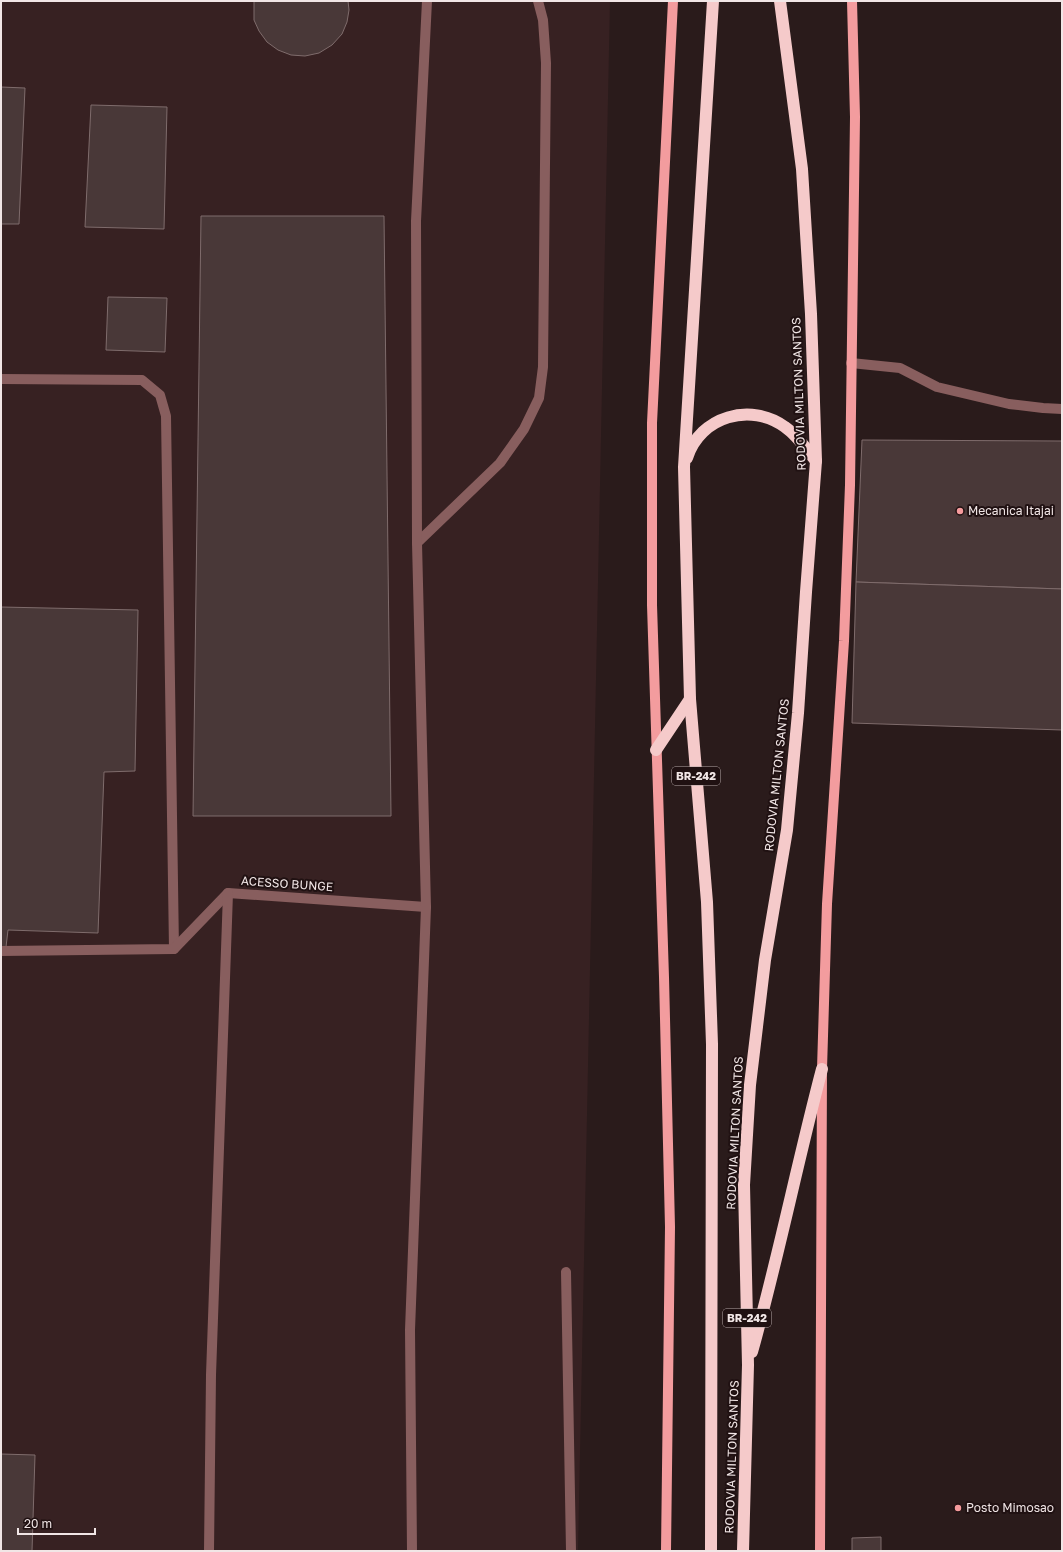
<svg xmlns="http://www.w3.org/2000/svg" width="1063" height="1552" viewBox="0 0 1063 1552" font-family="'Golos Text',sans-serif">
	<rect width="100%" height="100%" fill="#2a1b1b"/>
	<path fill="#372122" d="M1 1H610L578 1551H1Z"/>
	<g fill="#493838" stroke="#7f6c6c">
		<path d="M254 1H348L349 10 347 22 342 34 332 45 319 53 305 56 291 55 278 50 267 42 259 31 254 20Z"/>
		<path d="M1 87 25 88 19 224H1Z"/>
		<path d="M91 105 167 107 164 229 85 227Z"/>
		<path d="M201 216H384L391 816H193Z"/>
		<path d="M108 297 167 298 165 352 106 350Z"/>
		<path d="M862 440 1062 441V589L856 582Z"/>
		<path d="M856 582 1062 589V730L852 723Z"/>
		<path d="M1 607 138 610 135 771 104 772 98 933 8 930 6 947H1Z"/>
		<path d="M1 1454 35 1455 32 1551H1Z"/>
		<path d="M881 1537V1551H852V1538Z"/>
	</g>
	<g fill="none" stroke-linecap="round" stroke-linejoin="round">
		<g stroke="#885e5e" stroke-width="10">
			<path d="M851 363 900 368 937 387 1009 404 1043 408 1062 409"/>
			<path d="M1 379 142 380 160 395 166 416 174 949"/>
			<path d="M417 543 500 463 524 429 539 398 543 367 546 63 543 20 538 1"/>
			<path d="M1 951 174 949 228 893 426 907"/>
			<path d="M566 1272 571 1551"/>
			<path d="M209 1551 211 1375 228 893"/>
			<path d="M412 1551 410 1330 426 907 417 543 416 221 427 1"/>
		</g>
		<g stroke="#f39c9e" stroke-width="10">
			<path d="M666 1551 670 1227 664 977 652 605V423L673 1"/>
			<path d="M820 1551 822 1069 827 904 844 641 850 485 855 117 852 1"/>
		</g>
		<g stroke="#f5caca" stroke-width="12">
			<path d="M687 458C700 416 751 402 785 427 797 435 807 450 816 461"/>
			<path d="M656 750 690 699"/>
			<path d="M752 1352C778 1259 797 1164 822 1069"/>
			<path d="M711 1551 712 1044 707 902 690 699 684 467 713 1"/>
			<path d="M743 1551 748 1365 744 1185 750 1085 765 960 787 830 798 713 806 592 816 461 811 314 802 169 780 1"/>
		</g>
	</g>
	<g fill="#f59b9d" stroke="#201112" stroke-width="1.5">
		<circle cx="960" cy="511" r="4"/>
		<circle cx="958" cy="1508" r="4"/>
	</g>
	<g text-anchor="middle" stroke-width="4" stroke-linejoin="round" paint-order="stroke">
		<g fill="#201112" stroke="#b2a6a6" stroke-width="1">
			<rect x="672" y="767" width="48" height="18" rx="3"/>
			<rect x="723" y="1309" width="48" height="18" rx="3"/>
		</g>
		<g font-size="11" font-weight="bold" fill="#f1e6e6">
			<text x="696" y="780">BR-242</text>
			<text x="747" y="1322">BR-242</text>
		</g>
		<g font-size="12" fill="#f1e6e6" stroke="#201112">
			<text transform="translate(799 394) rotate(-92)" y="4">RODOVIA MILTON SANTOS</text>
			<text transform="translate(777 775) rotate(-84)" y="4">RODOVIA MILTON SANTOS</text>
			<text transform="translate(287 884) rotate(4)" y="4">ACESSO BUNGE</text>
			<text transform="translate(735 1133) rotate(-87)" y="4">RODOVIA MILTON SANTOS</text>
			<text transform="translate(732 1457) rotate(-88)" y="4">RODOVIA MILTON SANTOS</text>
		</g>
		<g font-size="12" fill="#f1e6e6" stroke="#201112" text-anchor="start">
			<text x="968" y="515">Mecanica Itajai</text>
			<text x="966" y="1512">Posto Mimosao</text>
		</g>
	</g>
	<rect width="1063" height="1552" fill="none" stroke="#f1e6e6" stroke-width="4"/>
	<path d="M18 1528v6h77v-6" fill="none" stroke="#f1e6e6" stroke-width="2"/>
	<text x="24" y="1528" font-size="12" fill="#f1e6e6" stroke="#201112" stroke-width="3" paint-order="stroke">20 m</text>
</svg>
